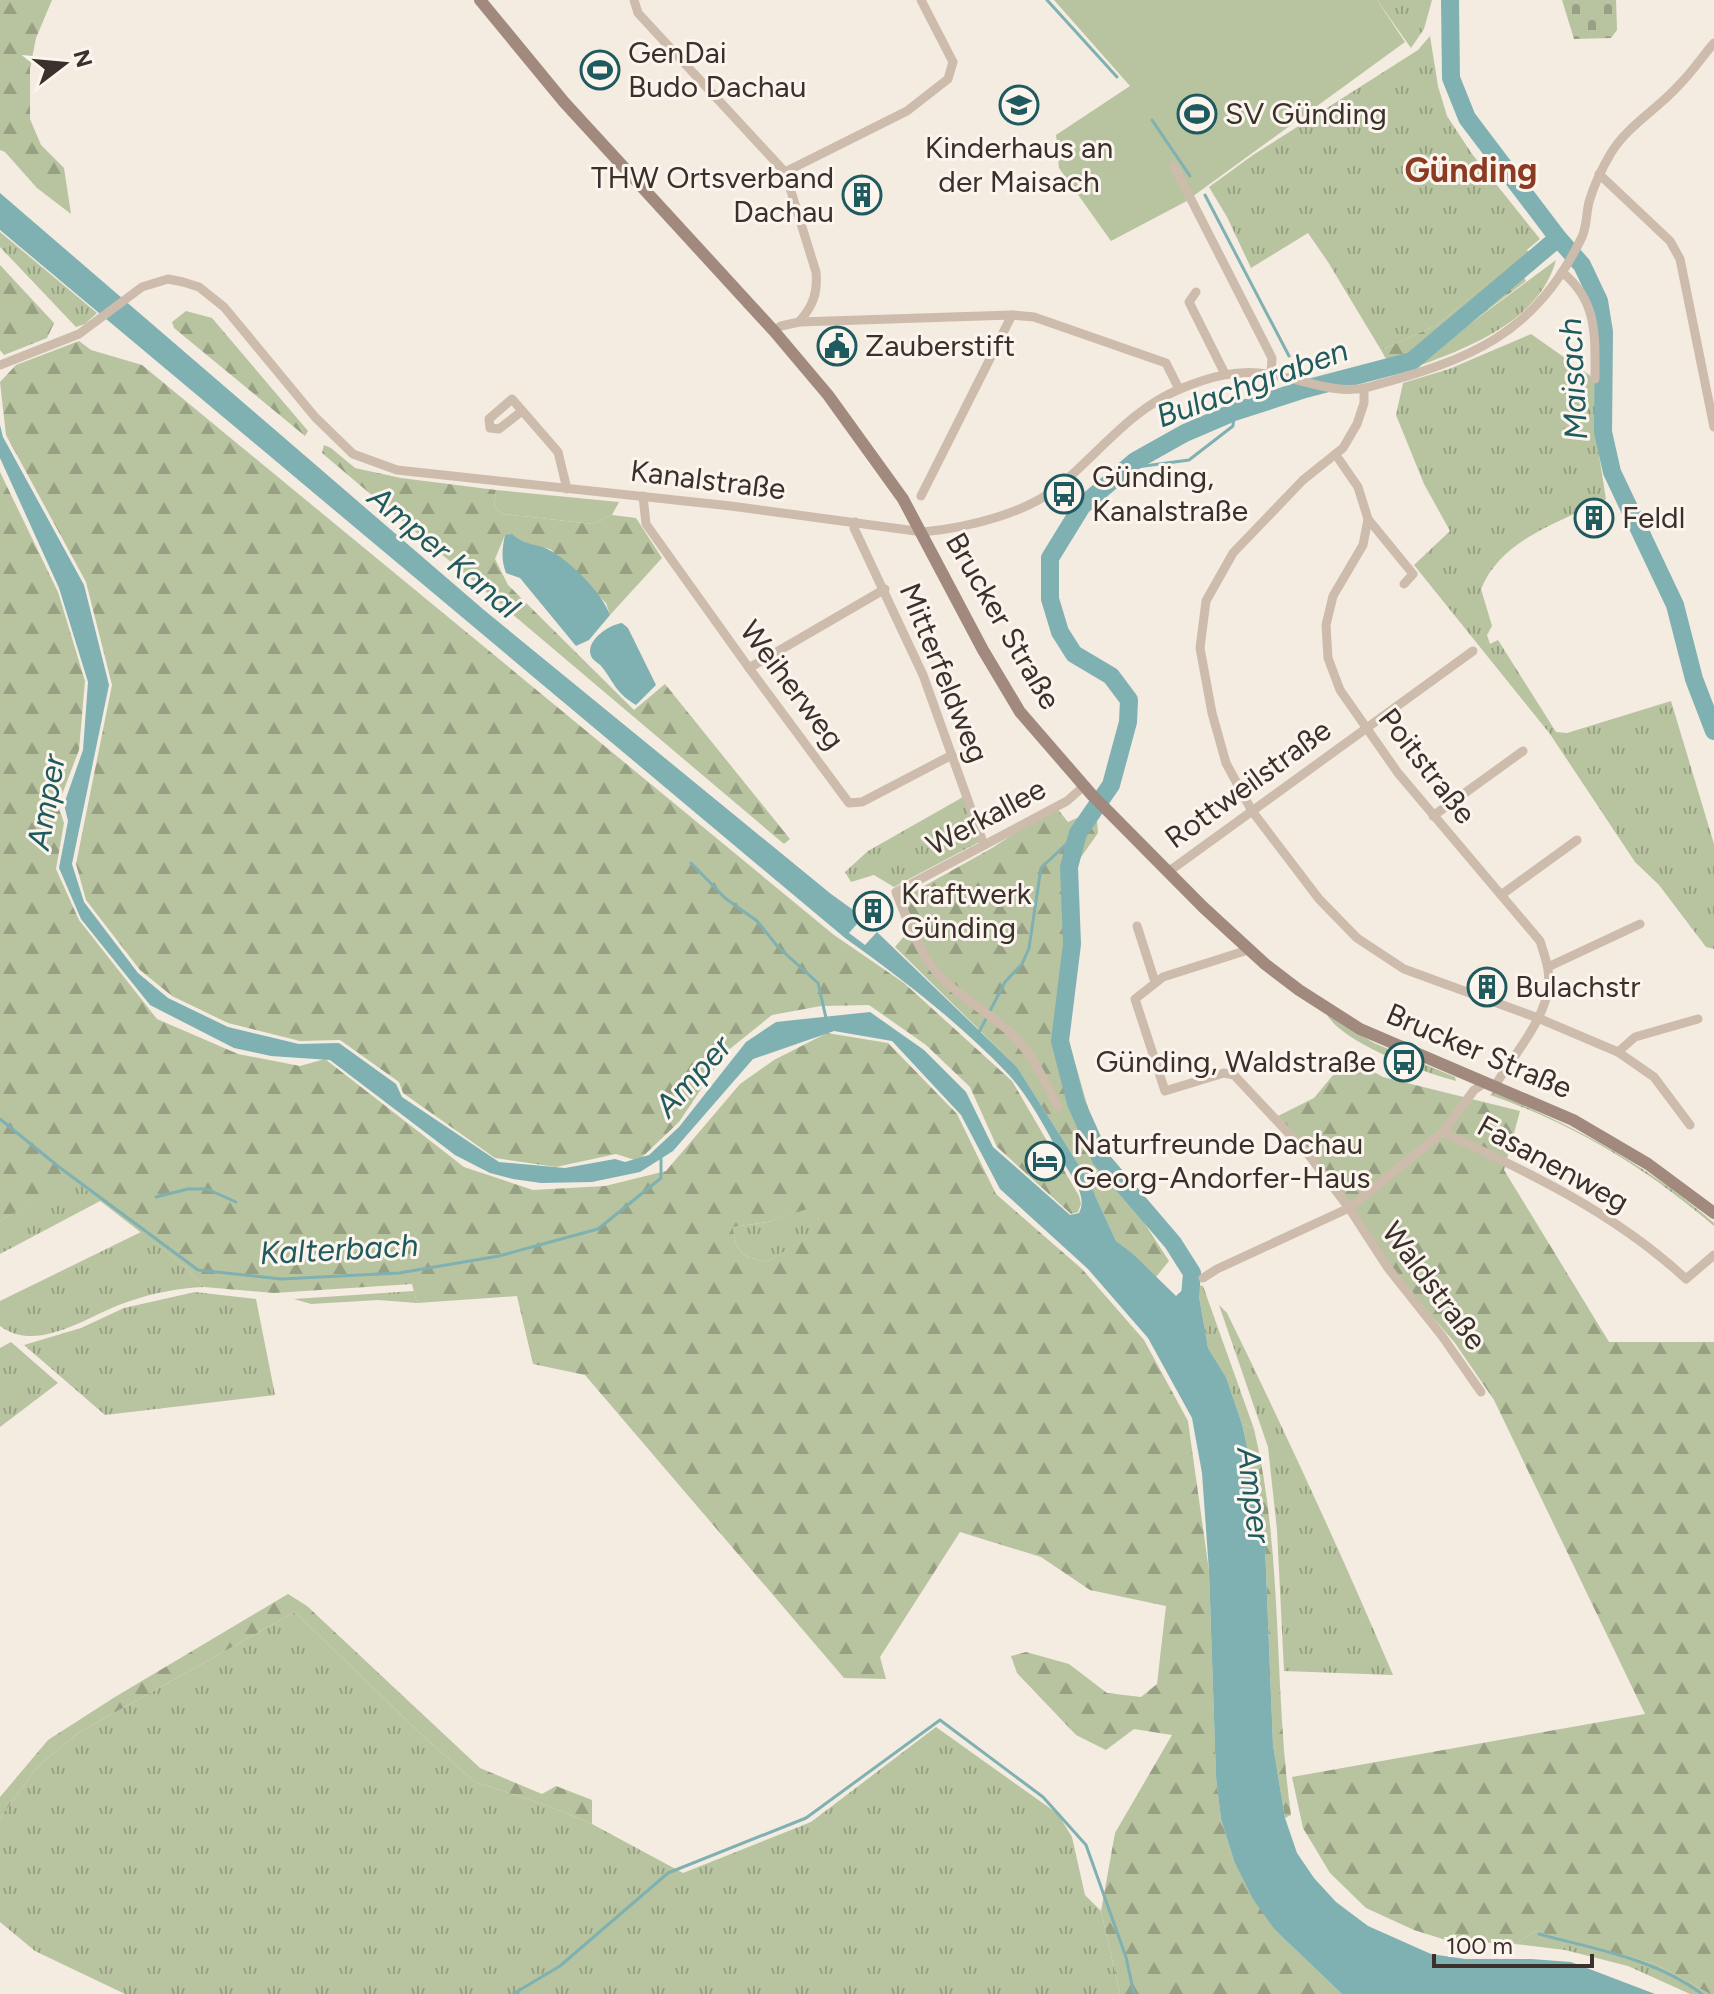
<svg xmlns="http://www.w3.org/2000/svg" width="1714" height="1994" viewBox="0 0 1714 1994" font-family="Figtree,sans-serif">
	<defs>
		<pattern id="grass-tufts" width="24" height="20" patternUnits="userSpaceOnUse" patternTransform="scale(2)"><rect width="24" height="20" fill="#b8c4a0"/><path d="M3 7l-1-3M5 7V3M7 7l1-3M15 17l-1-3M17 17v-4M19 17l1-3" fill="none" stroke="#97a083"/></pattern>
		<pattern id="forest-firs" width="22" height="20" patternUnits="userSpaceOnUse" patternTransform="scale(2)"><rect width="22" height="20" fill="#b8c4a0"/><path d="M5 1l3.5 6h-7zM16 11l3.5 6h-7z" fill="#97a083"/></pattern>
		<pattern id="cemetery-stones" width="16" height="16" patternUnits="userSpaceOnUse" patternTransform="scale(2)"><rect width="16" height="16" fill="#b8c4a0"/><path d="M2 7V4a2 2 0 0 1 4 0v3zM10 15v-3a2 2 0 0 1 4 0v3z" fill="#97a083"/></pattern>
	</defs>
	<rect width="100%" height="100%" fill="#f4ebe1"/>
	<g fill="url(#grass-tufts)">
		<path d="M1377 0H1432L1424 29 1411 48Z"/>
		<path d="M1430 36 1438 86 1447 116 1472 154 1540 239 1437 325 1381 350 1328 262 1308 233 1251 268 1227 217 1209 187 1253 155 1418 50Z"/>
		<path d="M0 232 97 313 85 324 76 327 0 247Z"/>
		<path d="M1556 260C1538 327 1454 353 1396 374L1392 370 1421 360Z"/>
		<path d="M1531 334 1595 379V430L1606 499C1598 507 1588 507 1578 512 1540 530 1498 547 1481 589L1492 626 1487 635 1490 644 1498 640 1556 732 1567 733 1671 701 1714 844V949L1706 947 1659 885 1635 862 1550 734 1414 565 1450 531 1424 484 1396 415 1403 383 1449 369Z"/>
		<path d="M963 797 979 842 894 887 874 875 851 882 845 872 868 851Z"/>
		<path d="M1327 1015 1374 1043 1455 1077 1456 1081C1423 1072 1345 1044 1327 1015Z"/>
		<path d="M1493 1092C1576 1127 1646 1164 1714 1223V1226C1646 1168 1574 1124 1490 1095Z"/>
		<path d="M72 1178 102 1200 0 1254V1221Z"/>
		<path d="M808 1208 819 1218 816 1233 767 1262C741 1257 736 1253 733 1227L768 1222Z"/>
		<path d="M141 1232 184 1266 204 1287C179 1288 153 1293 130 1301 91 1313 39 1355 0 1326V1301Z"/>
		<path d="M1197 1285 1203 1286 1254 1429 1242 1424 1226 1377 1208 1348Z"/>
		<path d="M414 1291 417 1303 378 1300 311 1304 294 1299Z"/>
		<path d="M195 1292 256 1299 275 1395 105 1415 24 1345 81 1328 124 1308Z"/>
		<path d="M1219 1305 1227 1313C1286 1433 1341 1553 1393 1675L1284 1671 1277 1530 1268 1447Z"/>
		<path d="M11 1342 58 1383 0 1427V1348Z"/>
		<path d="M295 1612 424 1737 475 1782 546 1805 592 1824 683 1873 811 1822 936 1727 1058 1814 1072 1837 1085 1895 1101 1911 1120 1994H125L35 1951 0 1922V1818L38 1766 78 1733Z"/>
		<path d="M1535 1931 1655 1964 1710 1994H1690L1628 1966 1565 1950 1515 1944Z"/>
	</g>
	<g fill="url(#forest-firs)" fill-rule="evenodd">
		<path d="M0 0H52L36 38 30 68V119L41 145 64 168 71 214 37 188 5 152 0 150Z"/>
		<path d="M1526 250 1534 253 1523 275 1526 281 1421 360 1392 370 1381 350 1437 325Z"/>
		<path d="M0 265 54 323 47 338 4 355 0 350Z"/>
		<path d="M186 311 212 318 308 431 305 436 174 328 172 322Z"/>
		<path d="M79 341 91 350 142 365 834 935 904 983 1012 1081 1079 1196 1081 1204 1078 1212 1071 1214 997 1147 970 1087 926 1045 869 1005 821 1006 772 1015 726 1052 679 1122 638 1161 616 1154 556 1167 495 1158 403 1093 399 1082 340 1040 300 1041 228 1023 172 996 140 970 86 900 76 864 112 685 86 582 6 435 0 382 16 365Z"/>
		<path d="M324 445 331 448 355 468 401 478 496 490 494 507 503 514 593 524 612 515 636 518 662 558 610 615 606 603 550 549 531 546 505 535 495 559 508 585 634 710 665 684 790 839 784 844 322 453Z"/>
		<path d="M0 472 58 592 85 681 79 750 58 805 64 823 56 869 79 920 157 1019 238 1054 300 1066 325 1059 464 1167 533 1190 605 1186 666 1171 740 1084 774 1060 827 1033 888 1043 957 1114 996 1194 1082 1269 1144 1340 1188 1421 1209 1571 1216 1776 1221 1819 1234 1861 1275 1930 1342 1994H1120L1101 1911 1115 1833 1172 1735 1134 1729 1106 1750 1076 1735 1017 1673 1011 1656 1026 1652 1069 1664 1107 1693 1141 1697 1157 1684 1166 1606 1090 1590 1041 1557 960 1532 880 1657 886 1679 844 1678 585 1375 533 1364 517 1296 417 1303 412 1284 274 1293 204 1287 184 1266 72 1179 0 1221ZM807 1209 819 1218 815 1233 767 1262C741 1257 736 1253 733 1227L768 1222Z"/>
		<path d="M1056 807 1068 822 1088 813 1097 820 1098 833 1074 867 1080 941 1067 1035 1097 1139 1123 1190 1169 1261 1156 1277 1116 1241 1087 1178 1017 1067 895 947 914 924 903 898 992 848Z"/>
		<path d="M1348 1057 1383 1077 1520 1111 1504 1170 1609 1342H1714V1994H1710L1655 1964 1535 1931 1515 1944 1449 1941 1414 1930 1366 1908 1330 1873 1303 1828 1292 1777 1645 1714 1494 1400 1455 1343 1396 1275 1278 1116 1314 1098Z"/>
		<path d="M1242 1424 1254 1429C1284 1555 1273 1687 1291 1815L1285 1818 1273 1745 1264 1521Z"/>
		<path d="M288 1594 307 1606 480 1768 542 1794 556 1786 592 1800V1824L546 1805 475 1782 424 1737 295 1612 78 1733 38 1766 0 1818V1797L48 1740 115 1697Z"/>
	</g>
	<path fill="url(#cemetery-stones)" d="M1562 0H1616L1617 30 1611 38 1574 39Z"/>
	<g fill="#b8c4a0">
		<path d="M1054 0H1377L1405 42 1185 202 1111 241 1059 168 1056 135 1130 86Z"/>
		<path d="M496 490 619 502 612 515 593 524 503 514 494 507Z"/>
	</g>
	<g fill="#7fb0b2">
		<path d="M0 193 484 610 831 894 863 917 849 933 865 945 877 932 1017 1067 1087 1178 1116 1241 1134 1255 1176 1296 1189 1284 1197 1285 1208 1348 1226 1377 1242 1424 1264 1521 1273 1745 1285 1818 1297 1853 1314 1878 1336 1902 1368 1926 1431 1954 1465 1959H1531L1571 1962 1655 1994H1342L1275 1930 1253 1899 1234 1861 1221 1819 1216 1777 1209 1571 1202 1473 1192 1418 1148 1338 1088 1269 1000 1189 961 1115 892 1041 834 1031 753 1059 673 1151 640 1172 592 1182 541 1183 513 1179 490 1173 455 1155 330 1060 271 1056 234 1048 150 1005 81 919 59 868 68 821 64 804 83 750 88 682 59 588 0 458V425L3 437 84 585 109 685 72 864 84 902 138 973 168 998 228 1027 299 1044 339 1043 396 1084 402 1097 499 1162 565 1168 615 1159 625 1162 649 1155 679 1127 746 1042 776 1022 870 1012 924 1050 966 1092 993 1147 1070 1215 1079 1213C1088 1196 1072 1178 1064 1163 1050 1136 1030 1098 1009 1075 960 1023 902 979 845 938L0 230Z"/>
		<path d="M512 534C524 546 538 543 551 551 571 562 603 594 610 615L589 640 576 646 520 578 506 573C501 559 502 549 505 535Z"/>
		<path d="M622 623 628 628 656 685 636 705C616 693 615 684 602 667 599 663 595 662 592 658 583 642 608 625 622 623Z"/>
	</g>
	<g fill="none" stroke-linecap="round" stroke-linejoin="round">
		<g stroke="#7fb0b2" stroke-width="3">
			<path d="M1047 0 1117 77"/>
			<path d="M1152 120 1190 176"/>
			<path d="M1205 195 1289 356"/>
			<path d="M1122 469 1189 460 1233 426 1234 412"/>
			<path d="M691 863 725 898 757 921 778 947 818 983 826 1018"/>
			<path d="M978 1034 1005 982 1022 964 1029 948 1041 868 1078 833"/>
			<path d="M0 1119 59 1167 198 1270 281 1279 399 1273 499 1256 598 1229 661 1178V1157"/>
			<path d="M156 1197 188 1189H207L236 1202"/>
			<path d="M1539 1934C1594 1949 1656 1959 1702 1994"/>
			<path d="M513 1994 560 1966 668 1873 806 1818 940 1720 1043 1797 1086 1845 1126 1957 1134 1994"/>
		</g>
		<g stroke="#7fb0b2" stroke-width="18">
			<path d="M1450 0 1451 78 1467 118 1558 238 1582 265 1599 301 1604 332 1603 432 1612 472 1675 605 1694 679 1714 731"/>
			<path d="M1189 1308 1192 1273 1173 1243 1101 1159 1076 1103 1060 1041 1072 944 1069 867 1078 833 1111 785 1128 722 1129 700 1111 676 1074 654 1060 632 1050 599V558L1082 506 1135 461 1185 433 1234 412 1305 389 1412 361 1558 238"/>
		</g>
		<g stroke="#cdbbac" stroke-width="9">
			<path d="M634 0 638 13 785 172 816 272C818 293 813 306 799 322"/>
			<path d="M1174 166 1272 358 1271 374"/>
			<path d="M785 172 907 111 948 79 953 62 921 0"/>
			<path d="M1599 174 1670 241 1680 259 1714 427"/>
			<path d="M1562 272C1598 301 1595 336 1595 379"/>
			<path d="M1196 292 1189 302 1225 374"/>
			<path d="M774 331 781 326 799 322 1012 315 1034 317 1166 363 1179 389"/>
			<path d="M0 365 79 334 142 287 168 279 183 282 199 287 224 307 315 417 353 454 397 470 731 506 923 532C965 528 1026 514 1059 486 1099 453 1131 409 1180 389 1209 377 1237 369 1268 374 1302 378 1334 396 1369 387 1469 360 1534 336 1582 237 1587 226 1586 214 1589 202 1594 185 1602 168 1611 153 1627 126 1659 108 1679 85 1692 72 1702 57 1714 43"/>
			<path d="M1364 388V403L1357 424 1343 448 1303 480 1233 553 1206 601 1200 648 1212 713 1226 763 1252 811 1319 899 1357 938 1404 969 1538 1018 1618 1052 1654 1077 1690 1125"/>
			<path d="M522 411 499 429 490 428 489 419 512 399 558 452 567 489"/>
			<path d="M1336 455 1358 487 1368 519 1363 545 1333 596 1326 625 1328 658 1340 690 1398 773 1540 941C1545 957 1551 972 1548 989 1544 1021 1511 1059 1494 1087"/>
			<path d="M643 496 646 524 749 668 849 803 862 802 952 755"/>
			<path d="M921 496 1012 315"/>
			<path d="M1368 519 1413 574 1404 584"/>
			<path d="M855 522 854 528 923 675 984 845"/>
			<path d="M749 668 885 589"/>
			<path d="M1433 816 1523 751"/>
			<path d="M1168 872 1473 651"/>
			<path d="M1501 895 1577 840"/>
			<path d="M1137 926 1155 982"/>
			<path d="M1248 950 1163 977 1135 999 1165 1091 1224 1073 1234 1075 1308 1154 1349 1208 1443 1132 1474 1090 1485 1083"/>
			<path d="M1548 967 1640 924"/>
			<path d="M1618 1052 1635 1037 1698 1019"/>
			<path d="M1058 1107C1045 1082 1032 1053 1011 1033 987 1011 950 992 931 965 915 942 906 917 896 892L1067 801 1084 786"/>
			<path d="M1443 1132C1530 1173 1615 1213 1686 1279L1714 1255"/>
			<path d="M1203 1278 1217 1269 1349 1208 1388 1268 1442 1336 1481 1392"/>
		</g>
		<path stroke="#a18a7d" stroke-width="12" d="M480 0 564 102 774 331 828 395 903 499 983 650 1020 712 1092 795 1203 907 1265 964 1299 990 1360 1029 1573 1120 1648 1164 1714 1213"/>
	</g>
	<defs>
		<symbol id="stadium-ring" viewBox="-11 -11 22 22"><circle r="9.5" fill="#fbf5ee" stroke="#1f5a5e" stroke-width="1.5"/><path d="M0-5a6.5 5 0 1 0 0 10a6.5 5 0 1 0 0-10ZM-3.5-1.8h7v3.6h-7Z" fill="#1f5a5e"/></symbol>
		<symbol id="school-ring" viewBox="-11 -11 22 22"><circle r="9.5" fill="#fbf5ee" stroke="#1f5a5e" stroke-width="1.5"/><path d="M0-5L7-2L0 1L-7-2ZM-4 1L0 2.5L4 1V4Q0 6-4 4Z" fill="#1f5a5e"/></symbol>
		<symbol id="building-ring" viewBox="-11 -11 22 22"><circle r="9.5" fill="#fbf5ee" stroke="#1f5a5e" stroke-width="1.5"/><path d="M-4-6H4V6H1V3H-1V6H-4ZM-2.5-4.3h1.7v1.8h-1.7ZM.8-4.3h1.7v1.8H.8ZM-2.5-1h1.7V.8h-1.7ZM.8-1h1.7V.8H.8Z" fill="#1f5a5e"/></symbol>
		<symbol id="civic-ring" viewBox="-11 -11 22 22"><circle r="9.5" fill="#fbf5ee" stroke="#1f5a5e" stroke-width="1.5"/><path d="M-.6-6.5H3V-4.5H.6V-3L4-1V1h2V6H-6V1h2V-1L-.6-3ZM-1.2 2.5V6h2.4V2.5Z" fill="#1f5a5e"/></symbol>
		<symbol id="bus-ring" viewBox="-11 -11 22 22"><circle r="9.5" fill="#fbf5ee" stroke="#1f5a5e" stroke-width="1.5"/><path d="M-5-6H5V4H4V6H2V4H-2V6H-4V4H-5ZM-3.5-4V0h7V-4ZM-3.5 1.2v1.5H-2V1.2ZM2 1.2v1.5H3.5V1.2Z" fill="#1f5a5e"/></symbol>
		<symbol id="hotel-ring" viewBox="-11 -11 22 22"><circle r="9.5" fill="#fbf5ee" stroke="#1f5a5e" stroke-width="1.5"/><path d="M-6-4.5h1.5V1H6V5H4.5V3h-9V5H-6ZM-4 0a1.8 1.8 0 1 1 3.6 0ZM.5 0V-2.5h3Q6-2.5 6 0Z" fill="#1f5a5e"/></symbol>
	</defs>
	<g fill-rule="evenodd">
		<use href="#stadium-ring" x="578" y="48" width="44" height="44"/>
		<use href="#school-ring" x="997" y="83" width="44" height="44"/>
		<use href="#stadium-ring" x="1175" y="92" width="44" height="44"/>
		<use href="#building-ring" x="840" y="173" width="44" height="44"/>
		<use href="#civic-ring" x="815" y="324" width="44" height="44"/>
		<use href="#bus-ring" x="1042" y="472" width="44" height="44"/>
		<use href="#building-ring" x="1572" y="496" width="44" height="44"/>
		<use href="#building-ring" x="851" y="889" width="44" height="44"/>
		<use href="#building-ring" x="1465" y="965" width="44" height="44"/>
		<use href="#bus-ring" x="1382" y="1040" width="44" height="44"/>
		<use href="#hotel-ring" x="1023" y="1139" width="44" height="44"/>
	</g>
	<g text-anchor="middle" stroke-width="6" stroke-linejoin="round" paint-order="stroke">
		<g font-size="30" fill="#3b302b" stroke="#fbf5ee" text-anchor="start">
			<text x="628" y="63">GenDai<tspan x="628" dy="34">Budo Dachau</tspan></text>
			<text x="1225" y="124">SV Günding</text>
			<text x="1019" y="158" text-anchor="middle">Kinderhaus an<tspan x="1019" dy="34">der Maisach</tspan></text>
			<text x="834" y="188" text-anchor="end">THW Ortsverband<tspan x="834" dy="34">Dachau</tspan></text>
			<text x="865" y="356">Zauberstift</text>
			<text x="1092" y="487">Günding,<tspan x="1092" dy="34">Kanalstraße</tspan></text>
			<text x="1622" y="528">Feldl</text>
			<text x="901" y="904">Kraftwerk<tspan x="901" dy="34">Günding</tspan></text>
			<text x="1515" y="997">Bulachstr</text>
			<text x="1376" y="1072" text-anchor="end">Günding, Waldstraße</text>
			<text x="1073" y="1154">Naturfreunde Dachau<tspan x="1073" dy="34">Georg-Andorfer-Haus</tspan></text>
		</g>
		<g font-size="30" fill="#3b302b" stroke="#fbf5ee">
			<text transform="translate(708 480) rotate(7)" y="10">Kanalstraße</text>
			<text transform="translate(1003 621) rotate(60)" y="10">Brucker Straße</text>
			<text transform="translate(944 673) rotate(68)" y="10">Mitterfeldweg</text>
			<text transform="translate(792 685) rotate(53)" y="10">Weiherweg</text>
			<text transform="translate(1427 766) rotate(52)" y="10">Poitstraße</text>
			<text transform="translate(1248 784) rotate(-36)" y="10">Rottweilstraße</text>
			<text transform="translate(986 817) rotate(-28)" y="10">Werkallee</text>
			<text transform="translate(1479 1051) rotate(23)" y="10">Brucker Straße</text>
			<text transform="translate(1553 1164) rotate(29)" y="10">Fasanenweg</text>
			<text transform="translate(1434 1286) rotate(53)" y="10">Waldstraße</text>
		</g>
		<g font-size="32" font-style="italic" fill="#1f5a5e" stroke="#fbf5ee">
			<text transform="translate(1573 379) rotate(-93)" y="11">Maisach</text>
			<text transform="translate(1252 383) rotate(-20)" y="11">Bulachgraben</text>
			<text transform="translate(444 552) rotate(40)" y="11">Amper Kanal</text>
			<text transform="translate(46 802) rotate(-80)" y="11">Amper</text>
			<text transform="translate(693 1076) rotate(-48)" y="11">Amper</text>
			<text transform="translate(339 1249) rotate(-3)" y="11">Kalterbach</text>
			<text transform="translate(1254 1495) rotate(83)" y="11">Amper</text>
		</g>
		<g font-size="34" font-weight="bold" fill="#8c3b22" stroke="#fbf5ee">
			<text x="1471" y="182">Günding</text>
		</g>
	</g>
	<g transform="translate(64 64) rotate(74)" stroke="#fbf5ee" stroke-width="6" paint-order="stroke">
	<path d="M0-6L14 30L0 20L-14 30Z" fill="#3b302b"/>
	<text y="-12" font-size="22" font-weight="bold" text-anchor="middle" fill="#3b302b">N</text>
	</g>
	<path d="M1434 1954v12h158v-12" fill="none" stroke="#3b302b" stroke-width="4"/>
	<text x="1446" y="1954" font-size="24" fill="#3b302b" stroke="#fbf5ee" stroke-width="6" paint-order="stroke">100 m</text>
</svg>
